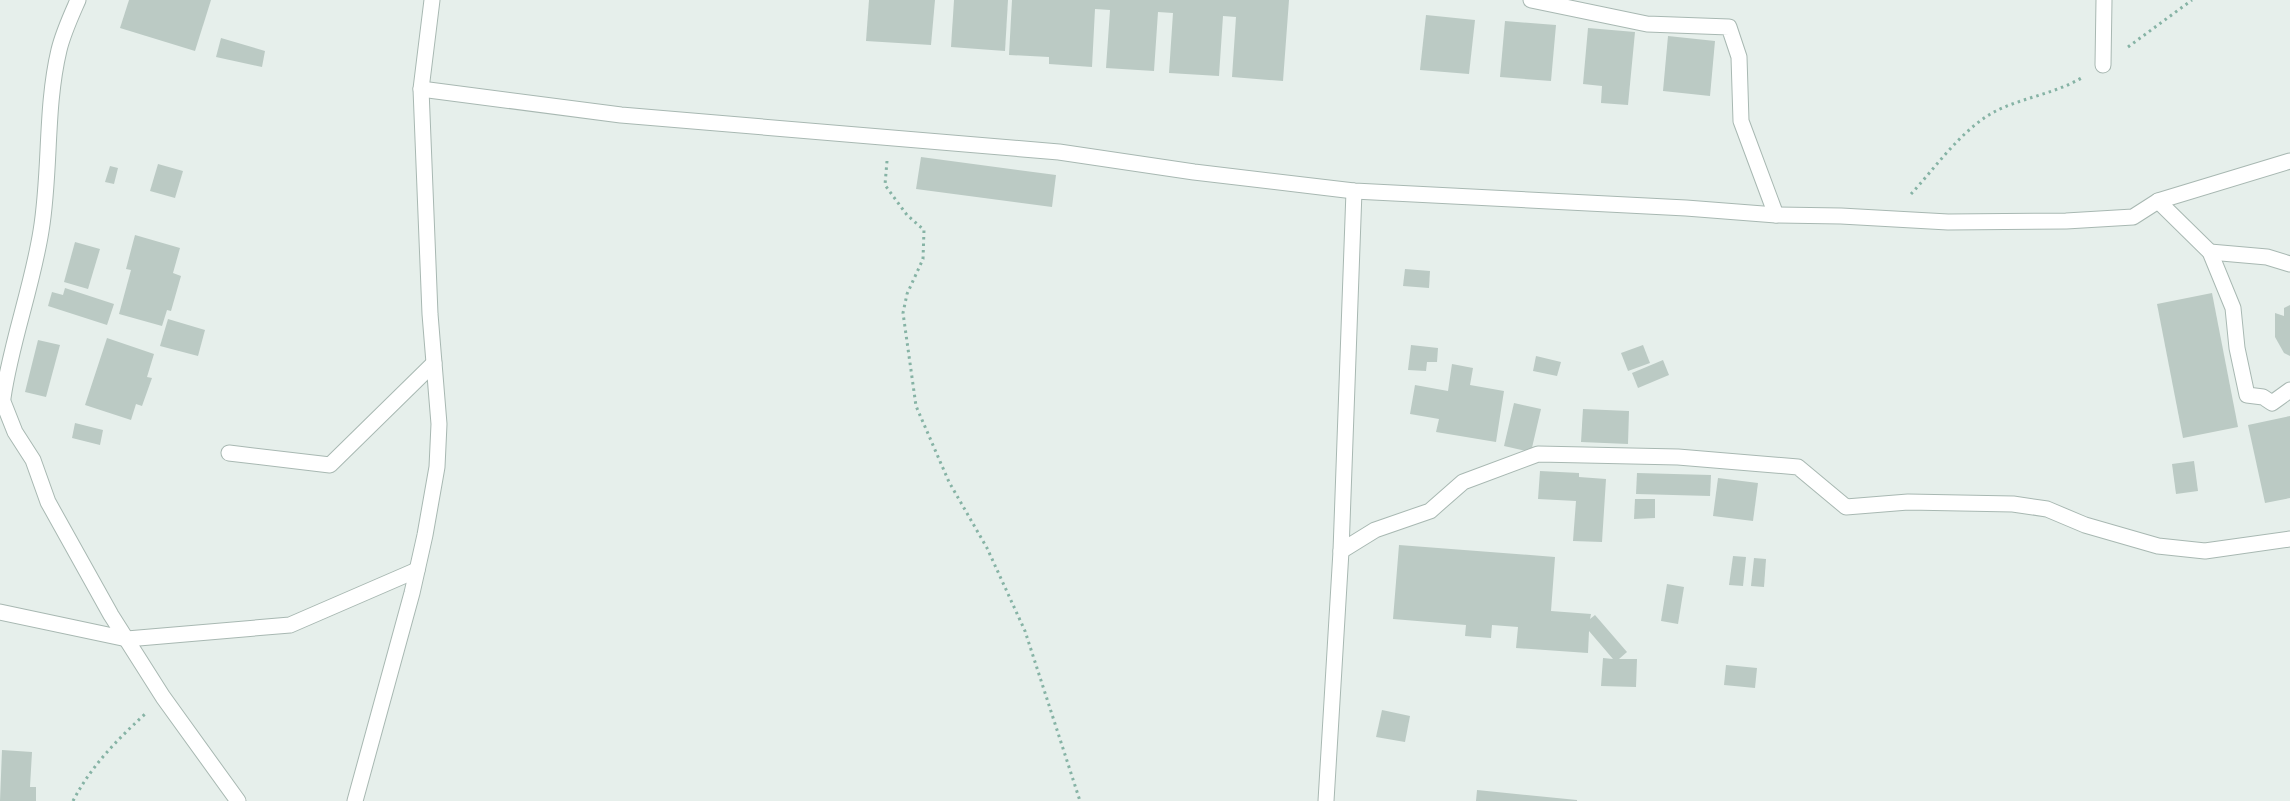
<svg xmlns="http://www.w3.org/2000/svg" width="2290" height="801" viewBox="0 0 2290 801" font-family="Overpass,sans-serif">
	<rect width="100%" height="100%" fill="#e6efeb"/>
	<g fill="#bbcac4">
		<path d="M129 0H211L195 51 120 28Z"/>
		<path d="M869 0H935L931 45 866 41Z"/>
		<path d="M954 0H1008L1005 51 951 47Z"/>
		<path d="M1012 0H1289L1283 81 1232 77 1236 17 1223 16 1219 76 1169 73 1173 13 1158 12 1154 71 1106 68 1110 10 1095 9 1092 67 1049 64V57L1009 55Z"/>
		<path d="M1426 15 1475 20 1469 74 1420 70Z"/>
		<path d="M1505 21 1556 25 1551 81 1500 77Z"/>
		<path d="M1588 28 1635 32 1628 105 1601 103 1602 86 1583 84Z"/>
		<path d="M1668 36 1715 41 1710 96 1663 91Z"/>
		<path d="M221 38 265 51 262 67 216 57Z"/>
		<path d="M921 157 1056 175 1052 207 916 189Z"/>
		<path d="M158 164 183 171 175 198 150 191Z"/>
		<path d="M110 166 118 168 114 184 105 182Z"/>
		<path d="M135 235 180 248 173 273 181 276 171 311 167 310 162 326 119 314 131 270 126 269Z"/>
		<path d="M75 242 100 249 88 289 64 282Z"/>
		<path d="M1405 269 1430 271 1429 288 1403 286Z"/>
		<path d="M65 288 114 304 107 325 48 306 52 292 63 295Z"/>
		<path d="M2212 293 2238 427 2183 438 2157 304Z"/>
		<path d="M2290 305V356L2284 353 2275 337V313L2284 316V308Z"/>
		<path d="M168 319 205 330 198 356 160 346Z"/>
		<path d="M107 338 154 354 147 377 152 378 142 406 136 404 131 420 85 405Z"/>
		<path d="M38 340 60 345 46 397 25 392Z"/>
		<path d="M1411 345 1438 348 1437 362H1427L1426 371 1408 370Z"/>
		<path d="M1643 345 1650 363 1628 371 1621 353Z"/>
		<path d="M1536 356 1561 362 1557 376 1533 371Z"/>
		<path d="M1663 360 1669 375 1638 388 1632 373Z"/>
		<path d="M1452 364 1473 368 1470 385 1504 391 1496 442 1436 432 1439 419 1410 414 1415 385 1448 391Z"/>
		<path d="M1514 403 1541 409 1531 452 1504 446Z"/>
		<path d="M1583 409 1629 411 1628 444 1581 442Z"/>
		<path d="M2290 416V498L2265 503 2248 425Z"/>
		<path d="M75 423 103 430 100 445 72 438Z"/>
		<path d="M2194 461 2198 491 2176 494 2172 464Z"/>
		<path d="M1540 471 1579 473V477L1606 479 1602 542 1573 541 1576 501 1538 499Z"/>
		<path d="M1637 473 1711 475 1710 496 1636 494Z"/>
		<path d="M1718 478 1758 483 1753 521 1713 516Z"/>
		<path d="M1635 499H1655V518L1634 519Z"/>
		<path d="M1399 545 1555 557 1551 611 1591 614 1590 619 1595 615 1627 652 1619 659H1637L1636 687 1601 686 1603 658 1613 659 1589 631 1588 653 1516 648 1518 627 1492 625 1491 638 1465 636 1466 625 1393 619Z"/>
		<path d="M1733 556 1746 557 1743 586 1729 585Z"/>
		<path d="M1754 558 1766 559 1764 587 1751 586Z"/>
		<path d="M1667 584 1684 587 1678 624 1661 621Z"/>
		<path d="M1726 665 1757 668 1755 688 1724 685Z"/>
		<path d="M1382 710 1410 716 1405 742 1376 737Z"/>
		<path d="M2 750 32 752 30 787H36V801H0Z"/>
		<path d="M1477 790 1577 800V801H1476Z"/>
	</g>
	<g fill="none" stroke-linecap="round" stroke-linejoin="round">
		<defs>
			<g id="minor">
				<path d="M1531 0 1647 24 1729 27 1739 57 1741 121 1776 215"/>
				<path d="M2103 65 2104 0"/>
				<path d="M421 89 621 115 1059 152 1194 172 1354 191 1686 208 1776 215 1841 216 1948 222 2066 221 2133 217 2158 201 2290 161"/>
				<path d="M2158 201 2210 252 2233 308 2237 348 2247 395 2263 397 2272 403 2290 390"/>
				<path d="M2210 252 2267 257 2290 264"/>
				<path d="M0 394 15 432 33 460 48 502 111 615 163 697 238 801"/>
				<path d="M3 398C11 342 32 288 41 231 51 171 45 109 59 50 63 33 71 16 78 0"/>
				<path d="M229 453 330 465 434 363"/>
				<path d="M1341 551 1375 530 1430 511 1463 482 1538 454 1678 457 1798 467 1846 507 1908 502 2013 504 2047 509 2085 525 2158 546 2205 551 2290 539"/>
				<path d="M0 612 127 639 290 625 417 570"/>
				<path d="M355 801 412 593 425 535 437 467 439 424 430 314 421 89 432 0"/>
				<path d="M1326 801 1341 551 1354 191"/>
			</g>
		</defs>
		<use href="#minor" stroke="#a8b8b2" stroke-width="17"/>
		<g stroke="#86b3a5" stroke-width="3" stroke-dasharray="2.5 4" stroke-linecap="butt">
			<path d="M2128 47 2192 0"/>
			<path d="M887 161 885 185 907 215 924 230 923 259 907 294 903 313 916 406 949 482 987 548 1025 631 1080 801"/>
			<path d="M1911 194C1936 167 1964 126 1998 110 2025 97 2057 93 2083 77"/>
			<path d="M73 801C91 766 117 740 145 714"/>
		</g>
		<use href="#minor" stroke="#fff" stroke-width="15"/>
	</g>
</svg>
